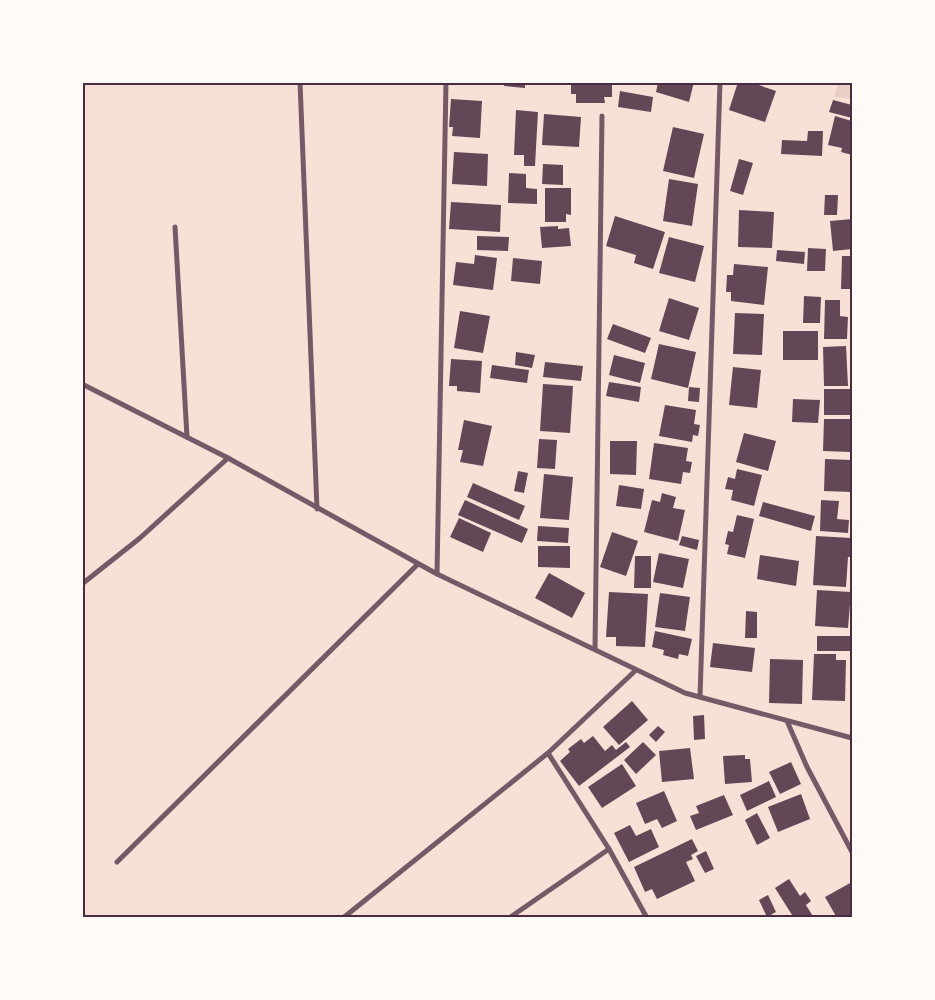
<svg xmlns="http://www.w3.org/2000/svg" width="935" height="1000" viewBox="0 0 935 1000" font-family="'Golos Text',sans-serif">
	<rect width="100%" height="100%" fill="#f7e1d7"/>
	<path fill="#ebcfc5" d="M838 83H852V99L834 97Z"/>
	<g fill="#644757">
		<path d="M504 82H525V88L504 86Z"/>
		<path d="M571 82H612V97H604L605 103H576V94H571Z"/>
		<path d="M658 82H694L689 102 656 92Z"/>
		<path d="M738 82H750L776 91 765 122 729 110Z"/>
		<path d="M620 91 653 97 651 112 618 107Z"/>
		<path d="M451 99 482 101 480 138 452 136 453 127H449Z"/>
		<path d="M833 100 852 105V118L829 112Z"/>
		<path d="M516 110 538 112 535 166H524V155H514Z"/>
		<path d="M544 114 581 117 579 147 542 145Z"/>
		<path d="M835 116 852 121V155L841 152 842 148 828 145Z"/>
		<path d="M673 127 704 134 694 178 663 171Z"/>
		<path d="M808 131H823L822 156 781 154 782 140 807 141Z"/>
		<path d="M454 152 488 154 487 186 452 184Z"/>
		<path d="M739 159 753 163 743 195 730 191Z"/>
		<path d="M543 164 563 165V185L542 184Z"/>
		<path d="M509 173 526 174V188L537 189V204L508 203Z"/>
		<path d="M669 179 698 184 692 226 663 221Z"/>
		<path d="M545 188H571V215L566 214V222H545Z"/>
		<path d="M825 195H838L837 215H824Z"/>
		<path d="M451 202 501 205 500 232 449 229Z"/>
		<path d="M739 210 774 212 772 248 738 247Z"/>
		<path d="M615 216 665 232 653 269 634 263 636 255 606 246Z"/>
		<path d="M852 219V249L833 251 830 221Z"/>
		<path d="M558 226V229L569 228 571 246 542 248 540 227Z"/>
		<path d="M477 236 509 237 508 251 477 250Z"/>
		<path d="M669 237 704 246 695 282 659 273Z"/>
		<path d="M808 248 826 249 825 271H807Z"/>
		<path d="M777 250 805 252 804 264 776 261Z"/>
		<path d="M475 255 497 258 493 290 453 285 456 262 474 264Z"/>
		<path d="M842 256H852V289H841Z"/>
		<path d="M513 258 542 261 540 284 511 281Z"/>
		<path d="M734 264 768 267 764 305 731 301V292H726L727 275H733Z"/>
		<path d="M804 296 821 297 820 323H803Z"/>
		<path d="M669 298 699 308 689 340 659 331Z"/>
		<path d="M825 300H840V316L848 317 847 339H824Z"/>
		<path d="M460 311 490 316 483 353 454 348Z"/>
		<path d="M735 313 764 314 762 355 733 354Z"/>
		<path d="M613 324 651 338 645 353 607 339Z"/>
		<rect x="783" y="331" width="35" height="29"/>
		<path d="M659 344 696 352 688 388 651 379Z"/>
		<path d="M846 346 848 386H824L823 347Z"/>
		<path d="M516 352 535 355 532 368 515 365Z"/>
		<path d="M614 355 645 363 640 383 609 375Z"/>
		<path d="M451 359 482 361 480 393 457 391V386H449Z"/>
		<path d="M545 362 583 366 581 381 543 377Z"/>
		<path d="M492 365 529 370 527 383 490 378Z"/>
		<path d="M733 367 761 370 757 408 729 405Z"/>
		<path d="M609 382 641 387 639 402 606 396Z"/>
		<path d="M543 384 573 386 570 433 540 431Z"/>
		<path d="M689 387 700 388 699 402 688 401Z"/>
		<rect x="824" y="389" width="28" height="26"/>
		<path d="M793 399 820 400 818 423 792 422Z"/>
		<path d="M665 405 696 410 694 424 700 425 698 436 693 435 692 442 659 436Z"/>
		<path d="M824 419H851L850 452 823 451Z"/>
		<path d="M464 420 492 426 483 466 460 462 463 450H458Z"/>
		<path d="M744 433 776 441 768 471 736 462Z"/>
		<path d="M539 439 557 440 555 469 537 468Z"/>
		<path d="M610 441H637L636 475 610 474Z"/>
		<path d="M654 443 688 448 686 461 692 462 690 473 683 472 681 484 649 479Z"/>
		<path d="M825 459 852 460V492L824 491Z"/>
		<path d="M737 469 762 475 754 506 731 500 733 490 725 489 728 477 735 479Z"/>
		<path d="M518 471 528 473 524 493 514 491Z"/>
		<path d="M544 474 573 477 569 520 540 518Z"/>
		<path d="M473 483 525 506 519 520 467 497Z"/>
		<path d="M619 485 644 489 641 509 616 506Z"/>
		<path d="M662 493 676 497 673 508 685 510 678 541 644 532 652 500 660 502Z"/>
		<path d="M465 500 528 529 522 543 458 515Z"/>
		<path d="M821 500 839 501 837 519 849 520 848 533 820 531Z"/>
		<path d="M763 502 815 516 811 531 759 516Z"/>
		<path d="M737 515 754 519 745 558 727 554 729 545 725 544 728 531 733 532Z"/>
		<path d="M459 518 491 533 483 552 450 537Z"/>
		<path d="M538 526 569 528 568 543 537 541Z"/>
		<path d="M612 532 638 541 626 576 600 567Z"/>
		<path d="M682 536 699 540 697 550 679 545Z"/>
		<path d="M816 536 852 538V557H848L846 587 813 585Z"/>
		<path d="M538 546H570V568L538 567Z"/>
		<path d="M659 553 689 559 683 588 653 582Z"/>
		<path d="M760 555 799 561 796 586 757 579Z"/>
		<path d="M635 556H651V588H634Z"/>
		<path d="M549 573 585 593 572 618 535 598Z"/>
		<path d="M817 590 851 592 848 628 815 626Z"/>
		<path d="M609 592 648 594 645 647 616 646V637H606Z"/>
		<path d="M660 593 690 597 685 631 655 627Z"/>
		<path d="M746 611 757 612V638H745Z"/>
		<path d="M655 631 692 639 688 656 679 654 678 659 663 655 664 650 652 647Z"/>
		<rect x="817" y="636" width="33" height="15"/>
		<path d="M713 643 755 648 752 672 710 667Z"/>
		<path d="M814 654H836V660H846L845 701 812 700Z"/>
		<path d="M770 659 803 660 802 704 769 703Z"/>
		<path d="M632 701 648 720 619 745 603 727Z"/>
		<path d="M704 715 705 739 694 740 693 716Z"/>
		<path d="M658 726 665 732 656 742 649 735Z"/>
		<path d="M593 736 605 751 612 745 616 750 626 742 630 747 579 786 560 761 570 752 568 749 581 739 584 743Z"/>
		<path d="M643 742 656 755 636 774 624 760Z"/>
		<path d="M690 748 694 779 662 782 659 751Z"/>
		<path d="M745 755V759H750L752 782 725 784 723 756Z"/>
		<path d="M791 762 801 784 780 794 769 772Z"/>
		<path d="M622 764 636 786 602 808 588 787Z"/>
		<path d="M769 781 776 797 747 811 740 795Z"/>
		<path d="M664 791 677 821 662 828 657 819 645 824 636 803Z"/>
		<path d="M801 794 810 819 778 832 768 807Z"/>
		<path d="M724 795 733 815 696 830 690 816 699 813 696 806Z"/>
		<path d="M757 813 770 838 757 845 745 820Z"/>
		<path d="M630 825 636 836 651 829 659 847 629 862 614 833Z"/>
		<path d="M692 839 698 851 691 855 693 859 686 862 695 881 657 899 652 889 645 892 634 867Z"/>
		<path d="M706 851 714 869 705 873 696 856Z"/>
		<path d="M789 879 800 896 805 892 811 901 806 905 814 918H794L775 888Z"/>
		<path d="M852 882V918H837L825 897Z"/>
		<path d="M768 895 776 912 767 917 759 900Z"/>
	</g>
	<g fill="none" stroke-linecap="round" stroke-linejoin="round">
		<g stroke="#755966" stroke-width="5">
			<path d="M300 82 317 509"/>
			<path d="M175 227 187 437"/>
			<path d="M82 384 228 458 437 574 685 693 852 738"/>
			<path d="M437 574 446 82"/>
			<path d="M82 584 140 538 228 458"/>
			<path d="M595 649 602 116"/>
			<path d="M700 697 720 82"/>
			<path d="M787 721 807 767 852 852"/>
			<path d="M548 753 609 849 647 918"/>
			<path d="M117 862 418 564"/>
			<path d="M343 918 548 753 636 670"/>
			<path d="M509 918 609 849"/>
		</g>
	</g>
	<rect width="935" height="1000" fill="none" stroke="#fffaf5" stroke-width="168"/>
	<rect x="84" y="84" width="767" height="832" fill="none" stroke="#4a2c40" stroke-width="2"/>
</svg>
